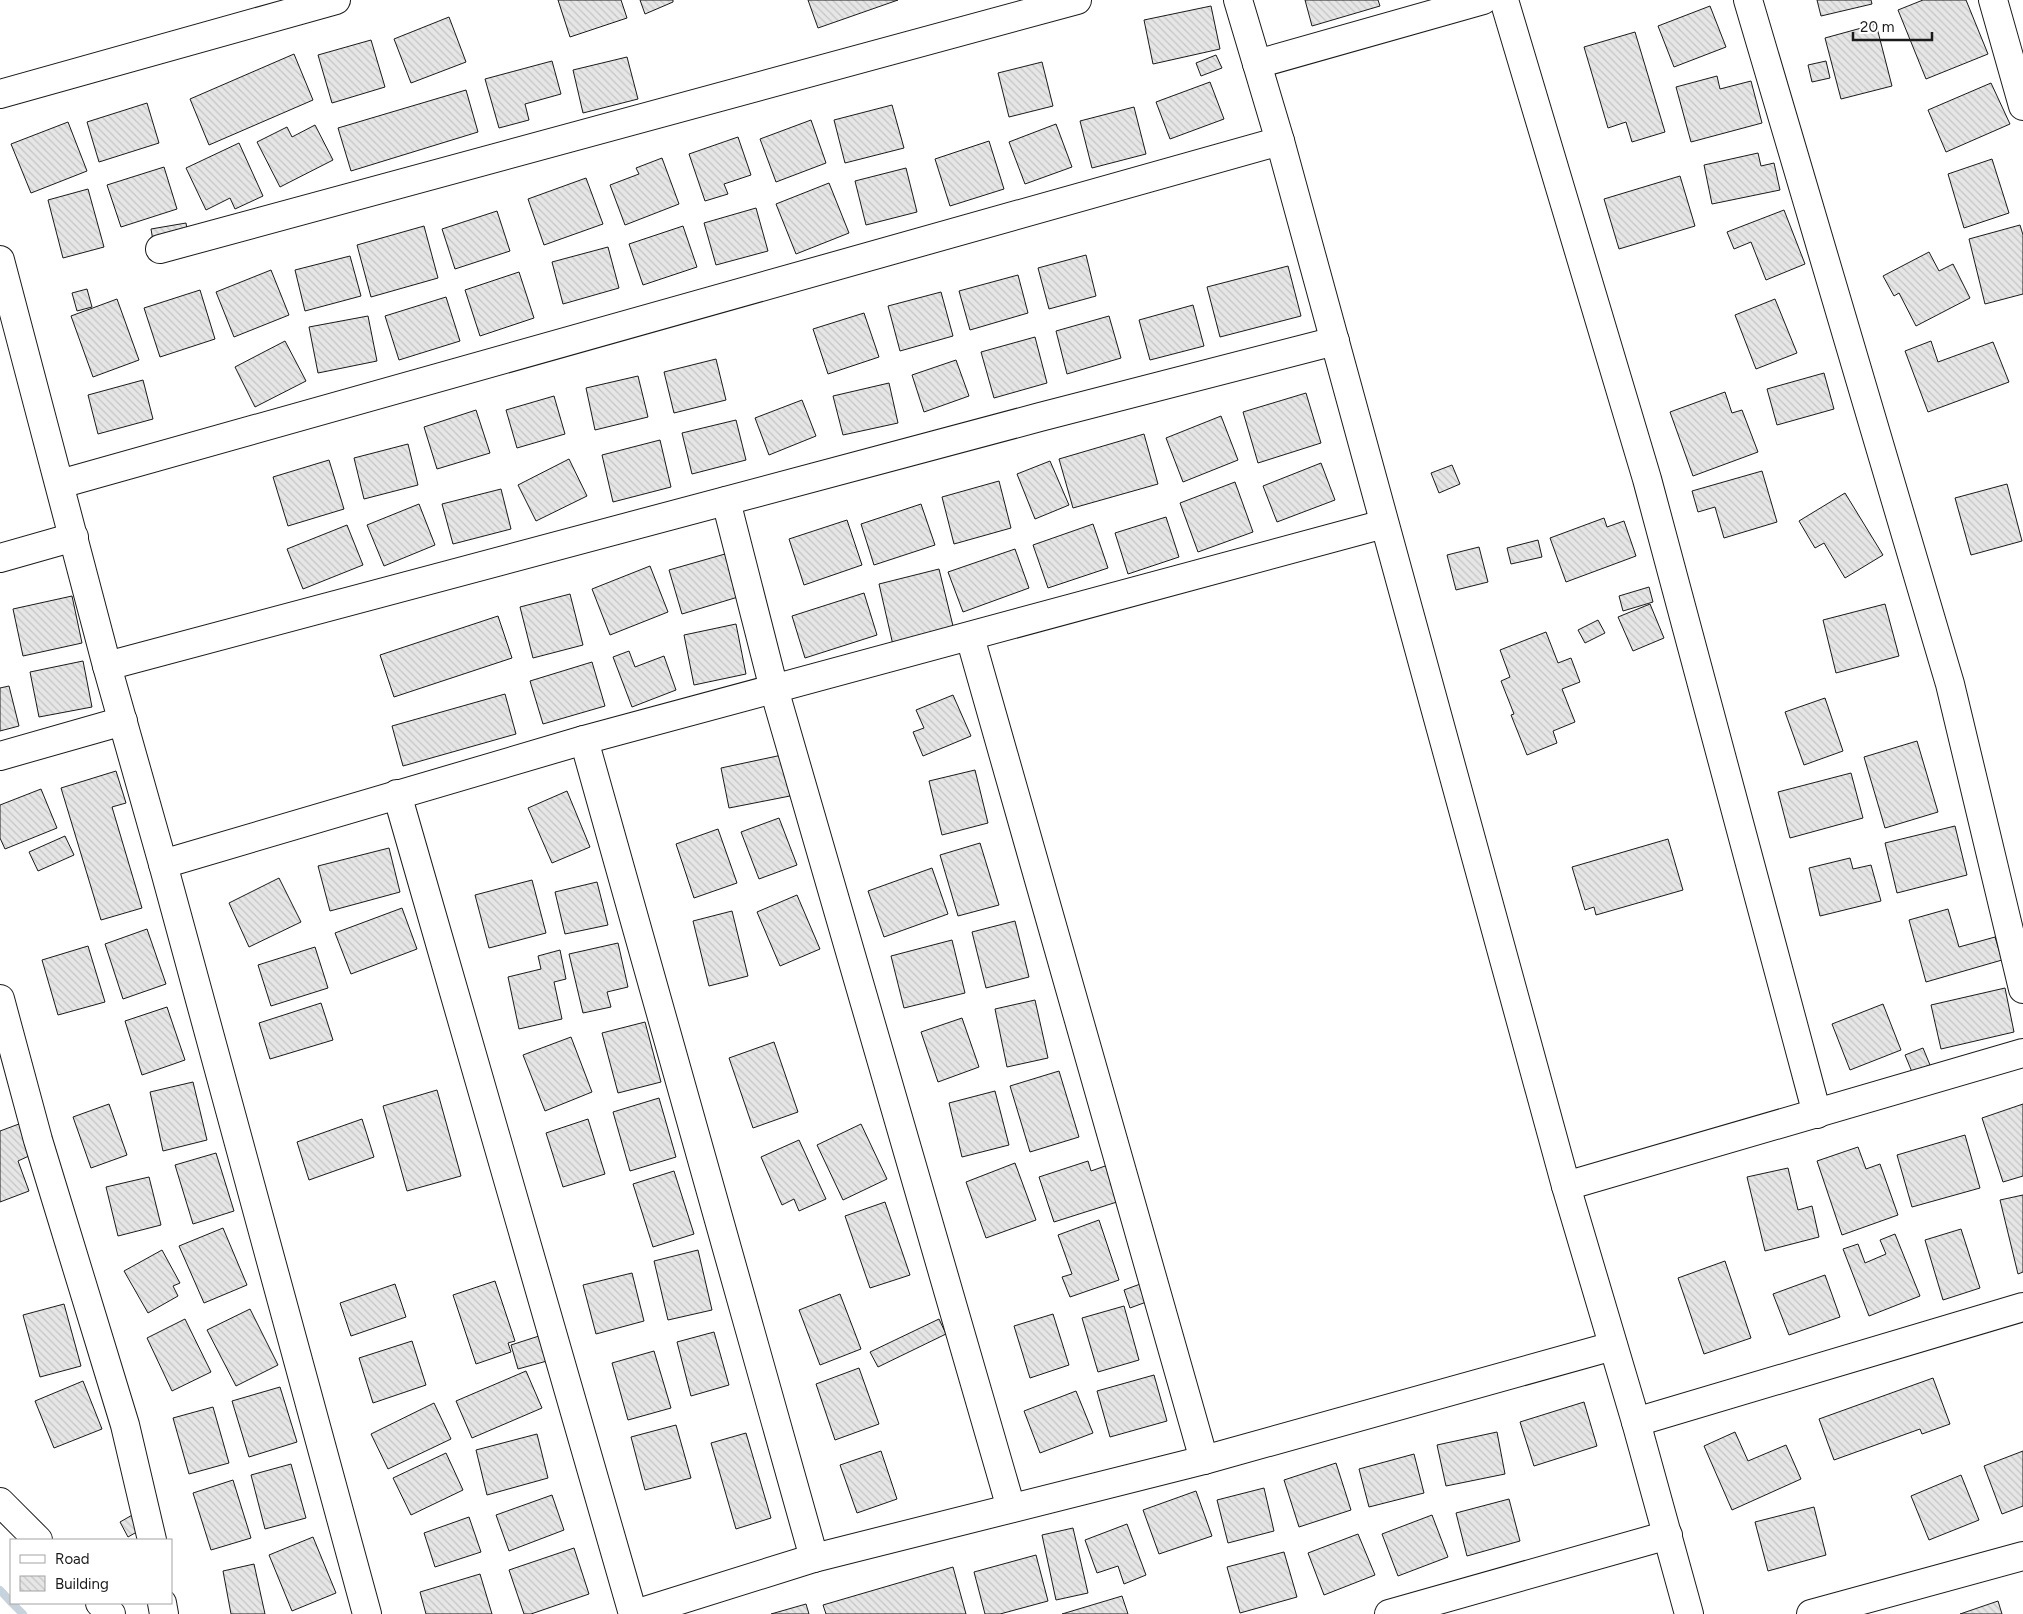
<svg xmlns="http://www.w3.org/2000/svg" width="2023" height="1614" viewBox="0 0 2023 1614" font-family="Figtree,sans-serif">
	<defs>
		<pattern id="building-back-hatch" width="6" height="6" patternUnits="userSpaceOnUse" patternTransform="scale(1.25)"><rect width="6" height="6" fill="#e6e6e6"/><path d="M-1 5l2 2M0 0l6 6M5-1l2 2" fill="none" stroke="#c5c5c5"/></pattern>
	</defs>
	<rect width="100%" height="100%" fill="#fff"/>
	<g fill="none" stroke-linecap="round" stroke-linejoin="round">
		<g stroke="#c6d2dc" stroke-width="8">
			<path d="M0 1590 11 1602"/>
			<path d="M12 1603 23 1614"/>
		</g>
	</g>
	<g fill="url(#building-back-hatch)" stroke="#1a1a1a">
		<path d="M558 0H621L627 18 570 37Z"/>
		<path d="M640 0H673V2L645 14Z"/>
		<path d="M808 0H898L818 28Z"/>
		<path d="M1305 0H1378L1380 6 1312 26Z"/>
		<path d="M1817 0H1871L1872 4 1821 16Z"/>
		<path d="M1923 0H1966L1988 54 1926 79 1898 10Z"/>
		<path d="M1211 6 1220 49 1153 64 1144 20Z"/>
		<path d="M1710 6 1726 47 1674 67 1658 26Z"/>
		<path d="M449 17 466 62 411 83 394 39Z"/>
		<path d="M1876 24 1892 86 1841 99 1825 38Z"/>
		<path d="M1635 32 1665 132 1632 142 1626 122 1608 128 1584 47Z"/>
		<path d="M371 40 385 87 332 103 318 55Z"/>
		<path d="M294 54 313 100 209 145 190 99Z"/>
		<path d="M1216 55 1222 68 1201 76 1196 63Z"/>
		<path d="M627 57 638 99 583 113 573 70Z"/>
		<path d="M552 61 561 94 525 104 529 120 499 128 485 79Z"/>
		<path d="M1826 61 1830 78 1812 82 1808 65Z"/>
		<path d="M1042 62 1053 106 1009 117 998 73Z"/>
		<path d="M1717 76 1720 89 1751 81 1762 123 1691 142 1676 87Z"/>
		<path d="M1210 82 1224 119 1170 139 1156 102Z"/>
		<path d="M1991 83 2010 124 1946 152 1928 110Z"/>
		<path d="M466 90 478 132 351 171 338 128Z"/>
		<path d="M147 103 159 143 99 162 87 122Z"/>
		<path d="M892 105 904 148 845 163 834 120Z"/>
		<path d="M1134 107 1146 154 1092 168 1080 121Z"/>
		<path d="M811 120 826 163 776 182 760 139Z"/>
		<path d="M68 122 87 171 31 193 11 144Z"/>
		<path d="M1056 124 1072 167 1025 184 1009 142Z"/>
		<path d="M315 125 333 160 280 187 257 142 287 127 292 137Z"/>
		<path d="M738 137 751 175 724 184 728 194 705 201 689 154Z"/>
		<path d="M989 141 1004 189 950 206 935 159Z"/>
		<path d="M239 143 263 196 235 209 230 198 206 210 186 168Z"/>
		<path d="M1758 153 1761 166 1774 163 1780 190 1712 204 1704 165Z"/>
		<path d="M662 158 679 204 625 225 610 185 639 174 636 168Z"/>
		<path d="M1992 159 2009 213 1964 228 1948 174Z"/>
		<path d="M164 167 177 209 121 227 107 185Z"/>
		<path d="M906 168 917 212 866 225 855 181Z"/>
		<path d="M1680 176 1695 226 1619 249 1604 199Z"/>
		<path d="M586 178 603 224 544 245 528 199Z"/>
		<path d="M829 183 849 233 796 254 776 204Z"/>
		<path d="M88 189 104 247 63 258 48 200Z"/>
		<path d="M756 208 768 251 716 265 704 223Z"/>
		<path d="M1784 210 1805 264 1766 280 1751 242 1734 249 1727 232Z"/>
		<path d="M497 211 510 251 455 269 442 229Z"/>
		<path d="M186 223 191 253 156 259 151 229Z"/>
		<path d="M2020 225 2023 235V294L1985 304 1969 239Z"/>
		<path d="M424 226 438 278 371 297 357 245Z"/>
		<path d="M683 226 697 267 643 285 629 244Z"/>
		<path d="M608 247 619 288 563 304 552 262Z"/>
		<path d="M1929 252 1939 271 1953 264 1970 298 1916 326 1899 293 1894 296 1883 276Z"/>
		<path d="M1086 255 1096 296 1049 309 1038 268Z"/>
		<path d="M350 256 361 296 305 311 295 270Z"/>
		<path d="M1288 266 1301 316 1220 337 1207 287Z"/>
		<path d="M271 270 289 315 234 337 216 292Z"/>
		<path d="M519 272 534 318 480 336 465 290Z"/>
		<path d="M1018 275 1028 313 970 330 959 291Z"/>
		<path d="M87 289 92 307 77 311 72 293Z"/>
		<path d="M200 290 215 339 160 357 144 308Z"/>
		<path d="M941 292 953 336 900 351 888 306Z"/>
		<path d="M446 297 460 341 399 360 385 316Z"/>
		<path d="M117 299 139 360 93 377 71 316Z"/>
		<path d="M1775 299 1797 353 1756 369 1735 315Z"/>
		<path d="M1193 305 1204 346 1150 360 1139 320Z"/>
		<path d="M864 313 879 357 828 374 813 329Z"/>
		<path d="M368 316 377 361 318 373 309 327Z"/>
		<path d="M1109 316 1121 358 1067 374 1056 331Z"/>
		<path d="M1035 337 1047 383 994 398 981 352Z"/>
		<path d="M285 341 306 381 255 407 235 367Z"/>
		<path d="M1931 341 1938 362 1993 342 2009 382 1928 412 1905 351Z"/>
		<path d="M716 359 726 400 674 413 664 372Z"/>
		<path d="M956 360 969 396 924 412 912 375Z"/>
		<path d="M1824 373 1834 409 1777 425 1767 389Z"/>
		<path d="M638 376 648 417 595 430 586 388Z"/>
		<path d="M143 380 153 419 98 434 88 395Z"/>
		<path d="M889 383 898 423 843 435 833 396Z"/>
		<path d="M1725 392 1732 413 1742 410 1758 452 1693 476 1670 412Z"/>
		<path d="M1306 393 1321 443 1258 463 1243 412Z"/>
		<path d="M554 396 565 434 517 448 506 410Z"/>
		<path d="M802 400 816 436 769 455 755 418Z"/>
		<path d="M476 410 490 453 437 469 424 427Z"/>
		<path d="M1221 416 1238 460 1183 482 1166 438Z"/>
		<path d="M736 420 746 460 692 474 682 433Z"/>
		<path d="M1144 434 1158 484 1073 508 1059 459Z"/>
		<path d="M660 440 671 487 613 502 602 455Z"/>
		<path d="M408 444 418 485 364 499 354 458Z"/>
		<path d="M569 459 587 496 536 521 518 485Z"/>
		<path d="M329 460 344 509 288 526 273 477Z"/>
		<path d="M1050 461 1069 505 1035 519 1017 474Z"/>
		<path d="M1321 463 1335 500 1277 522 1263 486Z"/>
		<path d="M1452 465 1460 484 1439 493 1431 473Z"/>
		<path d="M1762 471 1777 522 1724 538 1715 507 1698 512 1692 491Z"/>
		<path d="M999 481 1011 528 954 544 942 497Z"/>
		<path d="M1235 482 1253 532 1198 552 1180 503Z"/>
		<path d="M2007 484 2022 541 1971 555 1955 498Z"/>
		<path d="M501 489 511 529 453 544 442 504Z"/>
		<path d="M1845 493 1883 555 1845 578 1824 543 1815 548 1799 521Z"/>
		<path d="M419 504 435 545 384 566 367 525Z"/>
		<path d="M921 504 935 545 874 565 861 524Z"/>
		<path d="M1166 517 1179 557 1128 574 1115 533Z"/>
		<path d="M1604 518 1607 527 1624 521 1636 556 1566 582 1550 538Z"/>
		<path d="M847 520 862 565 804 585 789 539Z"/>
		<path d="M1093 524 1108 568 1048 588 1033 545Z"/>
		<path d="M347 525 363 565 303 589 287 549Z"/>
		<path d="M1538 540 1542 557 1511 564 1507 548Z"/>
		<path d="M1479 547 1488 582 1456 590 1447 555Z"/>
		<path d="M1015 549 1029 588 963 612 948 572Z"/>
		<path d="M725 554 738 597 682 614 669 570Z"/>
		<path d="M650 566 668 612 610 635 592 589Z"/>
		<path d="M939 569 954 630 893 645 879 584Z"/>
		<path d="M1649 587 1653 602 1623 611 1619 596Z"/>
		<path d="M864 593 877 635 805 658 792 616Z"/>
		<path d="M570 594 583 645 533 658 520 607Z"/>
		<path d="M72 596 82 643 23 656 13 609Z"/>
		<path d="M1650 604 1664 638 1633 651 1618 617Z"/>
		<path d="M1885 604 1899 656 1836 673 1823 620Z"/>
		<path d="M498 616 512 658 394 697 380 655Z"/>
		<path d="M1598 620 1605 633 1585 643 1578 630Z"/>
		<path d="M736 624 746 674 694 685 684 635Z"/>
		<path d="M1546 632 1558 663 1571 658 1580 682 1562 689 1575 722 1553 731 1557 743 1527 755 1511 715 1514 714 1501 681 1510 677 1500 650Z"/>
		<path d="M629 651 635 667 664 656 676 690 632 707 613 657Z"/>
		<path d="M83 661 92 707 39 717 30 672Z"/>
		<path d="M592 662 605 706 543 724 530 681Z"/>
		<path d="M9 686 19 726 0 731V688Z"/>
		<path d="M505 694 516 734 403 766 392 726Z"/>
		<path d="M953 695 971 736 923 756 913 732 924 728 916 710Z"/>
		<path d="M1825 698 1843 751 1804 765 1785 712Z"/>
		<path d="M1917 741 1938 812 1885 828 1864 757Z"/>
		<path d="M782 755 790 796 729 808 721 768Z"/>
		<path d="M975 770 988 823 942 835 929 781Z"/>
		<path d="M116 771 126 803 112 807 142 908 101 920 61 788Z"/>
		<path d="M1851 773 1863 818 1790 838 1778 792Z"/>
		<path d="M41 789 57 828 5 849 0 838V805Z"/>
		<path d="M567 791 590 847 552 863 528 808Z"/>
		<path d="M779 818 797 865 759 879 741 832Z"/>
		<path d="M1955 826 1967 875 1897 893 1885 843Z"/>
		<path d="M718 829 737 883 694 898 676 844Z"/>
		<path d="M65 836 74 855 38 871 29 852Z"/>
		<path d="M1668 839 1683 890 1596 915 1594 907 1585 910 1572 867Z"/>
		<path d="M980 843 999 905 958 916 940 855Z"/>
		<path d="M389 848 400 892 330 911 318 866Z"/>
		<path d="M1850 858 1853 869 1871 865 1881 901 1820 916 1809 868Z"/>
		<path d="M932 868 948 914 884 937 868 891Z"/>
		<path d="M279 878 301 922 249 947 229 903Z"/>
		<path d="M532 880 546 933 489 948 475 895Z"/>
		<path d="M597 882 608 925 565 934 555 892Z"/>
		<path d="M797 895 820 949 780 966 757 912Z"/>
		<path d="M402 908 417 949 351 974 335 933Z"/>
		<path d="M1948 909 1959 947 1995 937 2002 960 1926 982 1909 920Z"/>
		<path d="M732 911 748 976 709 986 693 921Z"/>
		<path d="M1015 921 1029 977 986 988 972 932Z"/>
		<path d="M147 929 166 984 123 999 105 944Z"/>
		<path d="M952 940 965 993 904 1008 891 956Z"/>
		<path d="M618 943 628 987 607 992 611 1007 583 1013 569 954Z"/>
		<path d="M88 946 105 1002 58 1015 42 960Z"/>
		<path d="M315 947 328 988 271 1006 258 965Z"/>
		<path d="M560 950 566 979 554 982 562 1019 519 1029 508 977 541 969 538 956Z"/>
		<path d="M2005 988 2014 1032 1941 1049 1931 1005Z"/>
		<path d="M1035 1000 1048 1058 1007 1067 995 1009Z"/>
		<path d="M321 1003 333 1040 270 1059 259 1023Z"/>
		<path d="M1883 1004 1901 1050 1850 1070 1832 1024Z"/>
		<path d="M167 1007 185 1060 142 1075 125 1021Z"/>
		<path d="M962 1018 979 1067 938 1082 921 1032Z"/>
		<path d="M645 1022 661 1082 618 1093 602 1033Z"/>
		<path d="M571 1037 592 1092 545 1111 523 1055Z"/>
		<path d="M774 1042 798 1112 753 1128 729 1058Z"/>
		<path d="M1923 1048 1930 1065 1912 1072 1905 1055Z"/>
		<path d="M1059 1071 1079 1137 1030 1152 1010 1086Z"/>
		<path d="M193 1082 207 1140 163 1151 150 1092Z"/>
		<path d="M437 1090 461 1176 407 1191 383 1106Z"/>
		<path d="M995 1091 1009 1145 962 1157 949 1103Z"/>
		<path d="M659 1098 676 1157 630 1171 613 1112Z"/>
		<path d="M109 1104 127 1155 91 1168 73 1117Z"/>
		<path d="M2023 1104V1176L2003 1182 1982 1118Z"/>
		<path d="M362 1119 374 1157 309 1180 297 1142Z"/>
		<path d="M588 1119 605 1174 563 1187 546 1133Z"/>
		<path d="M19 1124 31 1155 18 1161 29 1191 0 1202V1131Z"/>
		<path d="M861 1124 887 1179 843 1200 817 1145Z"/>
		<path d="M1965 1135 1980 1188 1912 1207 1897 1155Z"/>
		<path d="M799 1140 826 1199 799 1211 794 1199 782 1205 761 1157Z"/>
		<path d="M1858 1147 1866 1169 1880 1164 1898 1215 1842 1235 1817 1161Z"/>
		<path d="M216 1153 234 1211 193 1224 175 1165Z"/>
		<path d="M1088 1161 1091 1171 1108 1165 1120 1201 1054 1222 1039 1177Z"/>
		<path d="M1015 1163 1036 1220 986 1238 966 1182Z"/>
		<path d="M1788 1168 1798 1210 1812 1206 1819 1237 1765 1251 1747 1177Z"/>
		<path d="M674 1171 694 1234 653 1247 633 1184Z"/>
		<path d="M149 1177 161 1225 118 1236 106 1187Z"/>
		<path d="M2023 1195V1272L2018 1274 2000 1200Z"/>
		<path d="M885 1202 910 1275 870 1288 845 1216Z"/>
		<path d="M1099 1220 1119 1280 1070 1297 1062 1277 1072 1274 1058 1235Z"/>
		<path d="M223 1228 247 1285 204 1303 179 1246Z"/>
		<path d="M1961 1229 1980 1288 1943 1300 1925 1240Z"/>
		<path d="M1895 1234 1920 1296 1869 1316 1843 1249 1858 1244 1865 1263 1886 1254 1880 1240Z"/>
		<path d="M162 1250 180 1283 173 1286 178 1296 148 1313 124 1271Z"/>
		<path d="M698 1250 712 1310 668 1320 654 1261Z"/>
		<path d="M1725 1261 1751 1338 1704 1354 1678 1278Z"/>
		<path d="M632 1273 644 1321 596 1334 583 1285Z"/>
		<path d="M1825 1275 1840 1317 1789 1335 1773 1294Z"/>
		<path d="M495 1281 515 1341 508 1343 511 1352 476 1364 453 1295Z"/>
		<path d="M1143 1283 1149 1301 1130 1308 1124 1290Z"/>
		<path d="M395 1284 406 1317 351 1336 340 1303Z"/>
		<path d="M840 1294 861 1349 820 1365 799 1310Z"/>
		<path d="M64 1304 81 1366 40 1377 23 1315Z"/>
		<path d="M1124 1306 1139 1360 1098 1372 1082 1318Z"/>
		<path d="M250 1309 278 1365 236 1386 207 1330Z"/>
		<path d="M1053 1314 1069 1365 1030 1378 1014 1326Z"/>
		<path d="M185 1319 211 1372 172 1391 147 1338Z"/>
		<path d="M939 1319 946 1334 878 1367 870 1352Z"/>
		<path d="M714 1332 729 1385 691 1396 677 1342Z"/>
		<path d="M539 1336 547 1361 518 1369 511 1345Z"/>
		<path d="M412 1341 426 1385 373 1403 359 1358Z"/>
		<path d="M654 1351 671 1408 628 1420 612 1363Z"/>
		<path d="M859 1368 879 1424 835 1440 816 1384Z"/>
		<path d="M526 1371 542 1408 472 1438 456 1401Z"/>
		<path d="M1154 1375 1167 1421 1110 1437 1097 1391Z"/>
		<path d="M1933 1378 1950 1424 1922 1434 1920 1429 1834 1460 1819 1419Z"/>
		<path d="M83 1381 102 1429 54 1448 35 1401Z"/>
		<path d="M280 1387 297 1442 249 1457 232 1401Z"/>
		<path d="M1076 1391 1093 1433 1040 1453 1024 1411Z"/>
		<path d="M1584 1402 1597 1446 1534 1466 1520 1422Z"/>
		<path d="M434 1403 451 1439 388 1469 371 1434Z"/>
		<path d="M213 1407 229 1463 189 1474 173 1418Z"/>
		<path d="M676 1425 691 1478 645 1490 631 1437Z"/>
		<path d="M1497 1432 1505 1474 1446 1486 1437 1445Z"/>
		<path d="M1735 1432 1748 1461 1786 1445 1801 1479 1732 1510 1704 1446Z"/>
		<path d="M746 1433 771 1518 736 1529 711 1443Z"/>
		<path d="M537 1434 548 1478 487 1495 476 1450Z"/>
		<path d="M881 1451 897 1499 857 1513 840 1465Z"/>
		<path d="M2023 1451V1506L2002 1514 1984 1466Z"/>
		<path d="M446 1453 463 1490 411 1515 393 1478Z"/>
		<path d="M1414 1454 1424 1493 1369 1507 1359 1469Z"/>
		<path d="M1336 1463 1351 1510 1299 1527 1284 1480Z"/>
		<path d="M291 1464 306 1518 265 1529 251 1475Z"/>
		<path d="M1961 1475 1979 1520 1929 1540 1911 1496Z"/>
		<path d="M233 1480 251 1538 211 1550 193 1493Z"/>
		<path d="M1264 1488 1274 1531 1228 1543 1217 1500Z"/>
		<path d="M1196 1491 1212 1536 1159 1554 1143 1510Z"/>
		<path d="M552 1495 564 1530 509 1551 496 1515Z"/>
		<path d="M1509 1499 1520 1541 1467 1556 1456 1513Z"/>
		<path d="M1814 1507 1826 1555 1768 1571 1755 1522Z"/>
		<path d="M134 1514 142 1529 128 1537 120 1522Z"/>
		<path d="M1432 1515 1448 1557 1398 1576 1382 1534Z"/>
		<path d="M469 1517 481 1552 435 1567 424 1533Z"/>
		<path d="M1127 1524 1146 1575 1124 1584 1118 1566 1097 1573 1085 1540Z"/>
		<path d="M1073 1528 1088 1593 1056 1600 1042 1535Z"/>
		<path d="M1358 1534 1375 1575 1324 1595 1308 1553Z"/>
		<path d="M313 1537 336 1593 292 1611 269 1555Z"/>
		<path d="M574 1548 589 1594 531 1614H524L509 1570Z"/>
		<path d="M1284 1552 1297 1597 1240 1613 1227 1567Z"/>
		<path d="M1036 1555 1048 1601 1000 1614H985L974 1572Z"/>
		<path d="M254 1564 265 1614H231L223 1571Z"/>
		<path d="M953 1567 966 1614H826L823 1605Z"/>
		<path d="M480 1574 492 1614H426L420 1592Z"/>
		<path d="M1122 1596 1128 1614H1062Z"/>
		<path d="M1998 1601 2002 1614H1960Z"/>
		<path d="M806 1604 809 1614H771Z"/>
	</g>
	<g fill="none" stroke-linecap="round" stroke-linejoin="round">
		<defs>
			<g id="minor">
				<path d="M1238 0 1280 141 1566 1186 1636 1422 1689 1614"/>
				<path d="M1504 0 1647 479 1817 1114"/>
				<path d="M1748 0 1950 684 2023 989"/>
				<path d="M1993 0 2023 106"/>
				<path d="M1257 64 1483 0"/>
				<path d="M0 94 336 0"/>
				<path d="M160 249 1077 0"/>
				<path d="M0 260 107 666 163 864 367 1614"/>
				<path d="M60 484 1280 141"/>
				<path d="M726 501 774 689 1011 1508"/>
				<path d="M0 558 74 537"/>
				<path d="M970 637 1204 1460"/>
				<path d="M107 666 1040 417 1335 341"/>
				<path d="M584 740 814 1558"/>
				<path d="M0 756 123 721"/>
				<path d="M397 794 633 1614"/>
				<path d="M163 864 584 740 1384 524"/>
				<path d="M0 999 38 1140 125 1425 152 1540"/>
				<path d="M1566 1186 2023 1053"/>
				<path d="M1636 1422 2023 1307"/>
				<path d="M0 1502 38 1540"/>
				<path d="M100 1603 111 1614"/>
				<path d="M162 1603 164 1614"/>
				<path d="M635 1614 814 1558 1204 1460 1613 1346"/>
				<path d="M1389 1614 1668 1535"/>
				<path d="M1811 1614 2023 1556"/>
			</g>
		</defs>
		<use href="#minor" stroke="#1a1a1a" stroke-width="30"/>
		<use href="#minor" stroke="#fff" stroke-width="28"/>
	</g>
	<rect x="10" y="1539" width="162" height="65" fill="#ffffff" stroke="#a3a3a3"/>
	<rect x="20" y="1555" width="25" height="8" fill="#ffffff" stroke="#a3a3a3"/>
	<text x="55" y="1564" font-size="15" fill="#1a1a1a">Road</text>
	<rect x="20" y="1576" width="25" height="15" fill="url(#building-back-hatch)" stroke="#a3a3a3"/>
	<text x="55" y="1589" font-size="15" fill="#1a1a1a">Building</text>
	<path d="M1853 32v8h79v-8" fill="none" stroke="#1a1a1a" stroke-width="2.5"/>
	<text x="1860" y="32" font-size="15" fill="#1a1a1a" stroke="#ffffff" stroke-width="4" paint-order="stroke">20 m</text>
</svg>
